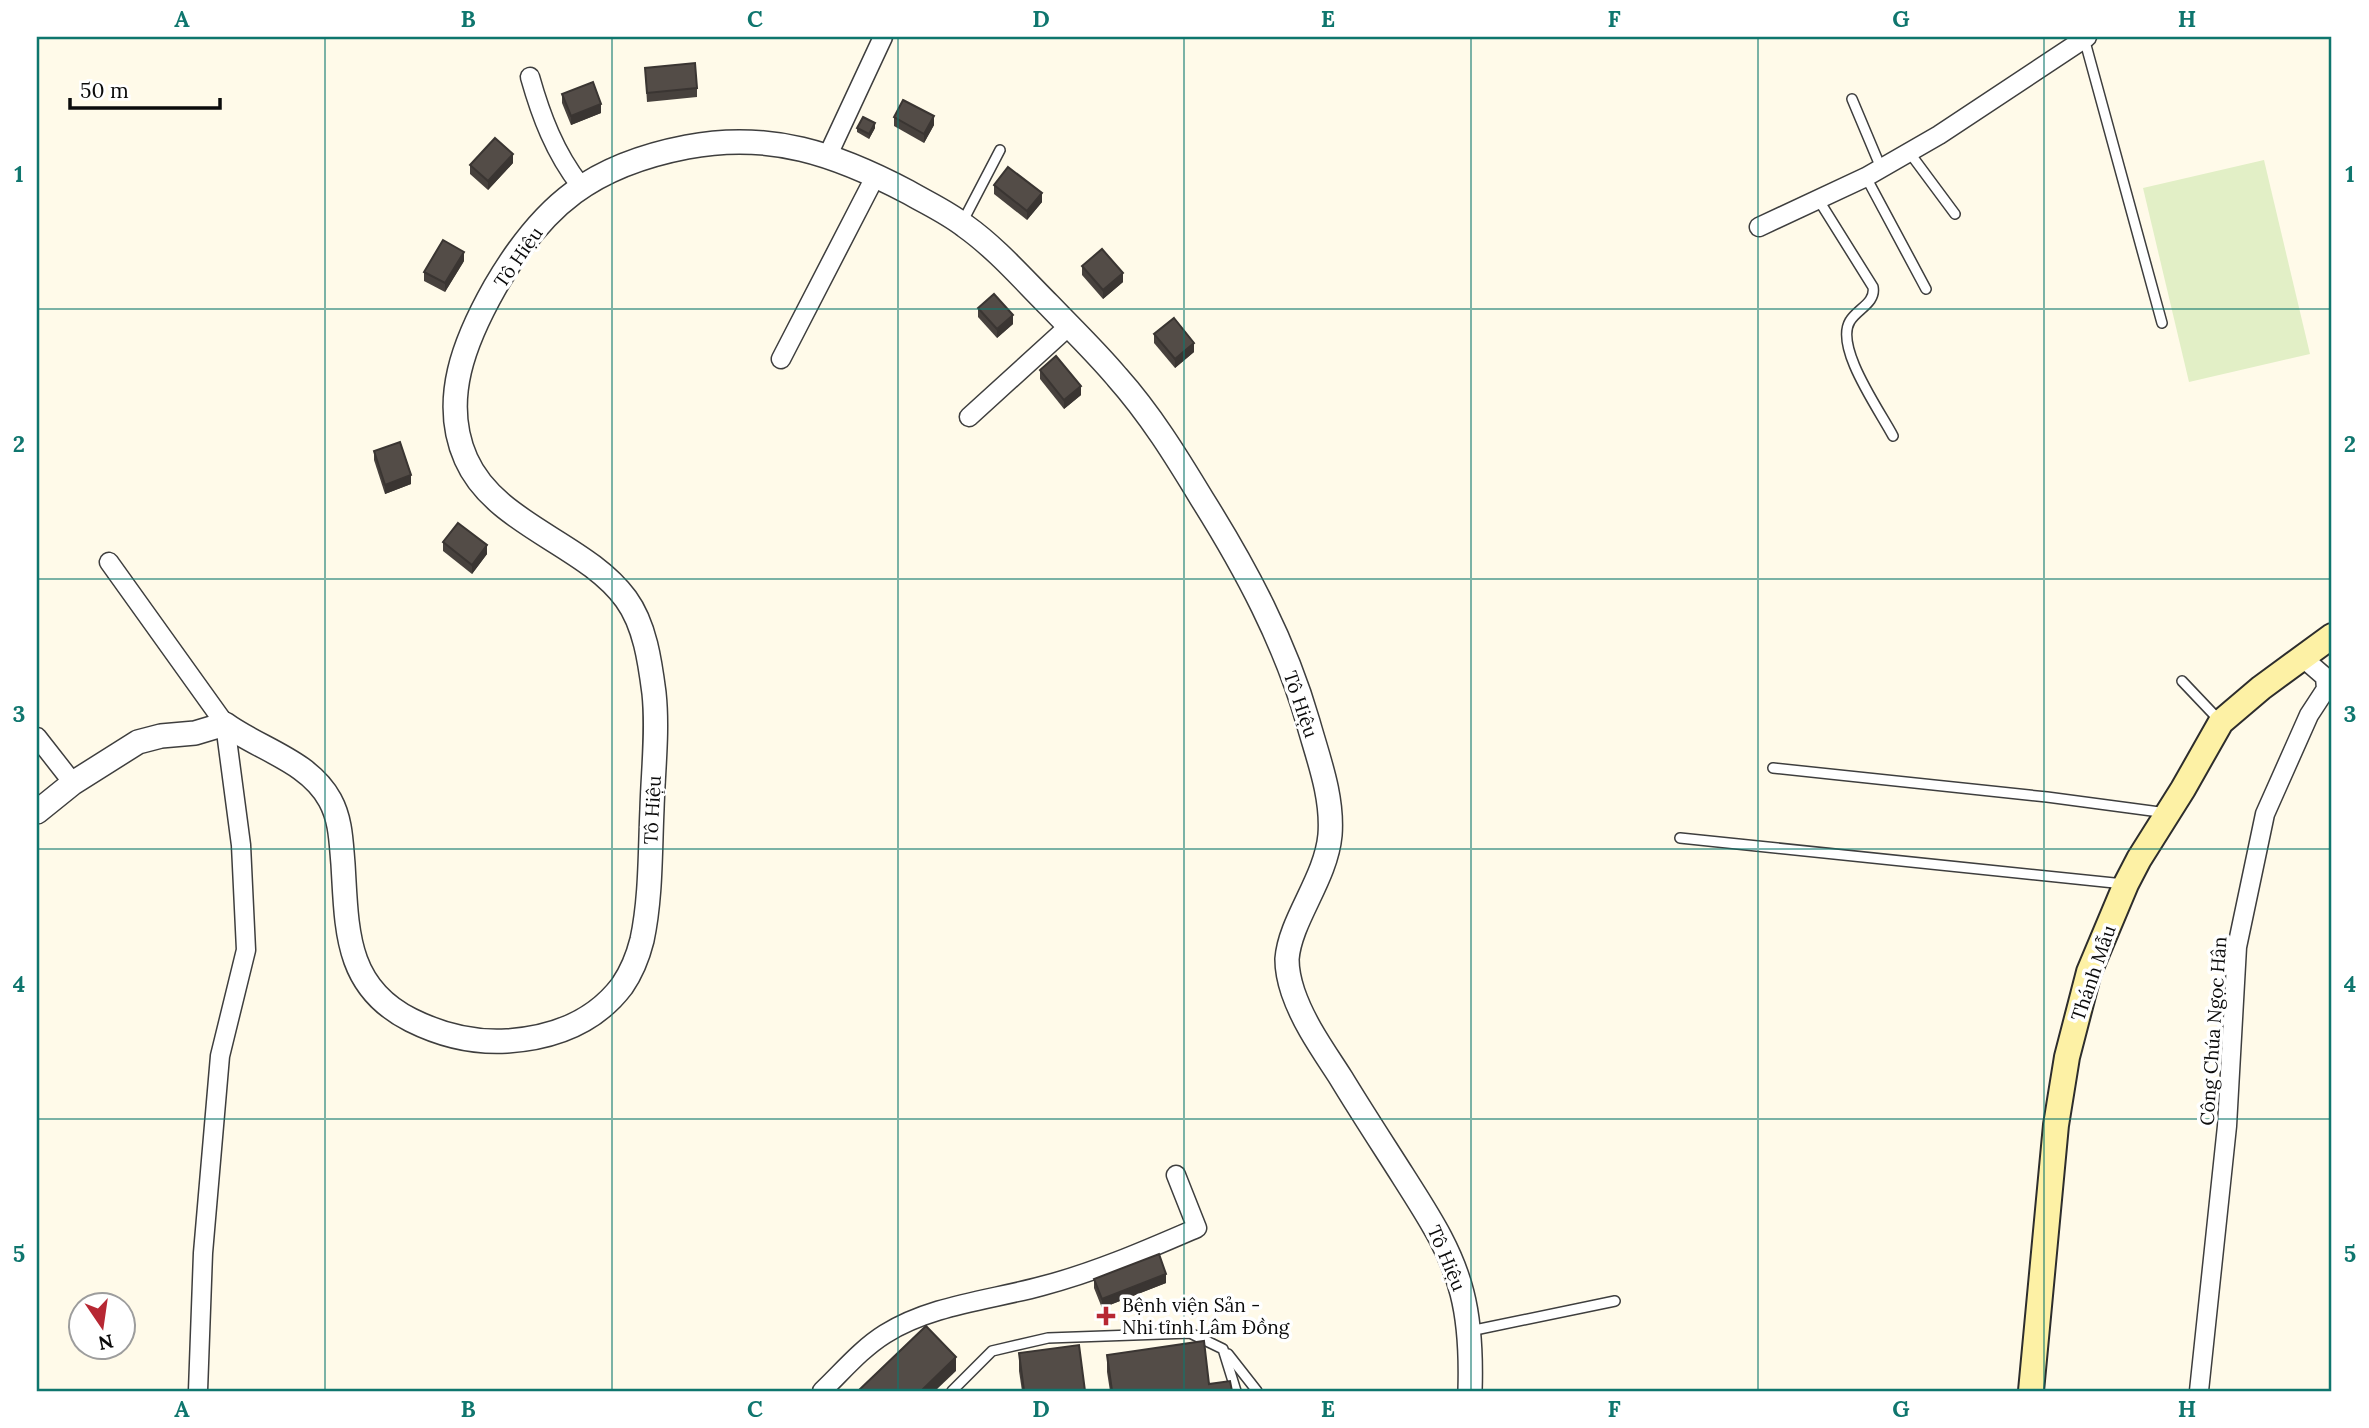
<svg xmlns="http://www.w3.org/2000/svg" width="2369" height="1428" viewBox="0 0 2369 1428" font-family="Lora,serif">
	<rect width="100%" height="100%" fill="#fffae9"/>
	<path fill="#e2efc6" d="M2264 160 2310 354 2189 382 2143 188Z"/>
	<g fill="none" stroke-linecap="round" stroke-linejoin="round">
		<defs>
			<g id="service">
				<path d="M2084 38 2162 323"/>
				<path d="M1852 99 1881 168"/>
				<path d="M1909 152 1955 214"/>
				<path d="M1866 177 1926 289"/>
				<path d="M1818 199 1873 287C1876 303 1857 309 1850 321 1834 347 1880 411 1893 436"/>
				<path d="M963 221 1000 150"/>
				<path d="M2182 681 2219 720"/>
				<path d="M1773 768 2047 797 2167 813"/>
				<path d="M1680 838 2124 884"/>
				<path d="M1470 1331 1615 1301"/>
				<path d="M1228 1354 1257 1391"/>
				<path d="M952 1391 992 1351 1048 1338 1190 1333 1223 1349 1236 1391"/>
			</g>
			<g id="minor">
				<path d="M530 77C541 116 555 153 580 185"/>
				<path d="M828 155 883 37"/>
				<path d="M1759 227 1866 177 1939 135 2087 37"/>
				<path d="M781 359 876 175"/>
				<path d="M969 417 1069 326"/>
				<path d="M109 562 225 724 241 845 246 950 220 1056 203 1253 198 1391"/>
				<path d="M37 737 73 783"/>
				<path d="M822 1391C842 1372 861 1349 885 1334 931 1305 991 1300 1042 1286 1096 1272 1146 1250 1197 1228L1176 1175"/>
				<path d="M2199 1391 2227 1126 2237 947 2265 814 2309 715 2326 689 2325 677 2303 658"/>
			</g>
			<path id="tertiary" d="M37 812 73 783 138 742 161 736 195 733 225 724C259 749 309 761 330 800 341 820 341 842 343 864 347 930 345 987 411 1020 441 1035 473 1043 507 1041 552 1038 594 1023 622 986 631 973 638 956 642 940 651 898 650 852 652 809 653 771 658 731 654 693 650 662 645 625 626 599 585 543 495 525 466 459 440 400 465 340 495 287 543 204 593 165 687 147 770 131 836 154 908 192 927 203 947 212 965 226 996 248 1022 278 1049 305 1072 329 1096 352 1117 377 1150 414 1176 456 1202 499 1246 569 1285 642 1308 722 1318 758 1333 796 1330 835 1326 879 1290 920 1287 959 1287 969 1290 983 1293 992 1304 1024 1323 1050 1341 1078 1361 1111 1382 1143 1403 1176 1427 1214 1451 1249 1462 1293 1470 1324 1471 1359 1470 1391"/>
			<path id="secondary" d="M2031 1391 2056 1125 2067 1057 2089 972 2126 884 2139 859 2183 789 2221 722 2261 688 2332 636"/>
		</defs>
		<use href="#service" stroke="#3e3e3e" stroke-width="12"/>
		<use href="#minor" stroke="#3e3e3e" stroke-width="21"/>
		<use href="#tertiary" stroke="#3e3e3e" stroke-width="26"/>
		<use href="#secondary" stroke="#2d2d2d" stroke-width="28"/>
		<use href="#service" stroke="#fff" stroke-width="9"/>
		<use href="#minor" stroke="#fff" stroke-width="18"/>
		<use href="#tertiary" stroke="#fff" stroke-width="23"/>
		<use href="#secondary" stroke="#fdf1a5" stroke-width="24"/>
	</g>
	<g fill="#47413d">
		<path d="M645 68 697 88V97L647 102Z"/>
		<path d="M562 94 601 113 571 125 562 103Z"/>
		<path d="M894 117 934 125 924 143 894 126Z"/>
		<path d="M857 128H875L869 139 857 132Z"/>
		<path d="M513 163 488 190 470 174V165Z"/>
		<path d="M994 185 1042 202 1027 220 994 194Z"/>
		<path d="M464 261 445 292 424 281V272Z"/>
		<path d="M1082 266 1123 282 1103 299 1082 275Z"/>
		<path d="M978 308 1013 324 997 338 978 317Z"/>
		<path d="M1154 334 1194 352 1175 368 1154 343Z"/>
		<path d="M1040 370 1081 395 1064 409 1040 379Z"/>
		<path d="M374 451 411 484 385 494 374 460Z"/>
		<path d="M443 542 487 554 472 574 443 551Z"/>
		<path d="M1094 1279 1166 1283 1102 1308 1094 1288Z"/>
		<path d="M1019 1353 1085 1391H1022L1019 1371Z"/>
		<path d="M1107 1355 1209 1384 1232 1391H1110L1107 1372Z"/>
	</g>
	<g fill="#3a3532">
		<path d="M601 104V113L571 125V116Z"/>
		<path d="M934 116V125L924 143V134Z"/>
		<path d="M875 123V128L869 139V134Z"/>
		<path d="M513 154V163L488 190V181Z"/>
		<path d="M1042 193V202L1027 220V211Z"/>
		<path d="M464 252V261L445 292V283Z"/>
		<path d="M1123 273V282L1103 299V290Z"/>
		<path d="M1013 315V324L997 338V329Z"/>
		<path d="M1194 343V352L1175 368V359Z"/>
		<path d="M1081 386V395L1064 409V400Z"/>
		<path d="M411 475V484L385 494V485Z"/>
		<path d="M487 545V554L472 574V565Z"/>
		<path d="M1166 1274V1283L1102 1308V1299Z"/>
		<path d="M956 1357V1371L935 1391H921Z"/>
	</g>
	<g fill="#534c47" stroke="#3a3532" stroke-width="2">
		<path d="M695 63 697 88 647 93 645 68Z"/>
		<path d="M593 82 601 104 571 116 562 94Z"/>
		<path d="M903 100 934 116 924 134 894 117Z"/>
		<path d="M863 117 875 123 869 134 857 128Z"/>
		<path d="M495 138 513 154 488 181 470 165Z"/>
		<path d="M1008 167 1042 193 1027 211 994 185Z"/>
		<path d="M443 240 464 252 445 283 424 272Z"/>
		<path d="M1102 249 1123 273 1103 290 1082 266Z"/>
		<path d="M994 294 1013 315 997 329 978 308Z"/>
		<path d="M1174 318 1194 343 1175 359 1154 334Z"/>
		<path d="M1056 356 1081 386 1064 400 1040 370Z"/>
		<path d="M400 442 411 475 385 485 374 451Z"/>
		<path d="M458 523 487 545 472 565 443 542Z"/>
		<path d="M1159 1254 1166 1274 1102 1299 1094 1279Z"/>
		<path d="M926 1326 956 1357 921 1391H858Z"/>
		<path d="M1204 1341 1209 1384 1230 1381 1232 1391H1112L1107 1355Z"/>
		<path d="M1079 1345 1085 1391H1024L1019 1353Z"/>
	</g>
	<path fill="none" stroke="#0f766e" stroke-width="2" stroke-opacity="0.55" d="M325 37V1391M612 37V1391M898 37V1391M1184 37V1391M1471 37V1391M1758 37V1391M2044 37V1391M37 309H2332M37 579H2332M37 849H2332M37 1119H2332"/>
	<path fill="#b72733" stroke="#fff" stroke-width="2.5" d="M1102.5 1305.5h7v7h7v7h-7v7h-7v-7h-7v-7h7z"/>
	<g text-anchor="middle" stroke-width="7" stroke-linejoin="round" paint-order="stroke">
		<g font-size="19" fill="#0b0b0b" stroke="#fff">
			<text transform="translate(518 257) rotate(-55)" y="7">Tô Hiệu</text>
			<text transform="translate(1301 704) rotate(71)" y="7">Tô Hiệu</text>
			<text transform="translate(652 810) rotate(-87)" y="7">Tô Hiệu</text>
			<text transform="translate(2093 973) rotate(-71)" y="7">Thánh Mẫu</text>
			<text transform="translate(2213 1031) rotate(-86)" y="7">Công Chúa Ngọc Hân</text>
			<text transform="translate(1447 1258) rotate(67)" y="7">Tô Hiệu</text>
		</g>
		<g font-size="19" fill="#0b0b0b" stroke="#fff" text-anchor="start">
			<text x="1122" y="1312">Bệnh viện Sản -<tspan x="1122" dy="22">Nhi tỉnh Lâm Đồng</tspan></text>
		</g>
	</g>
	<rect width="2369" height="1428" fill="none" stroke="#ffffff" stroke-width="77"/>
	<g transform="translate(102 1326) rotate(167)"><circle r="33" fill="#ffffff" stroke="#9d9d9d" stroke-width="2"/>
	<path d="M0-5L12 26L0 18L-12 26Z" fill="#b72733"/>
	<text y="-10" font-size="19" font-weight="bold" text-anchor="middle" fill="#0b0b0b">N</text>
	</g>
	<path d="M70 98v10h150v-10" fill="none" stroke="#0b0b0b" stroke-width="3.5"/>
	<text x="80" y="98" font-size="21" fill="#0b0b0b" stroke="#ffffff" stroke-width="5" paint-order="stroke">50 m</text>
	<rect x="38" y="38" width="2292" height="1352" fill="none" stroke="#0f766e" stroke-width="2.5"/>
	<g font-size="23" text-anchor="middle" font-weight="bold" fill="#0f766e">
		<text x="182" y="27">A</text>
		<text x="468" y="27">B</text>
		<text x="755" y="27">C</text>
		<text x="1041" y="27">D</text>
		<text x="1328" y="27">E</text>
		<text x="1614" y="27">F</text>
		<text x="1901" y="27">G</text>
		<text x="2187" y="27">H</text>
		<text x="19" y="182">1</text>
		<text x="2350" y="182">1</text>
		<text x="19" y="452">2</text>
		<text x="2350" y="452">2</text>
		<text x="19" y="722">3</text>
		<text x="2350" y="722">3</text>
		<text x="19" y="992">4</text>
		<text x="2350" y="992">4</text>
		<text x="19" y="1262">5</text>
		<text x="2350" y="1262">5</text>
		<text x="182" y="1417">A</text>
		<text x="468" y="1417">B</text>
		<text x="755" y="1417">C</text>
		<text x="1041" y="1417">D</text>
		<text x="1328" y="1417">E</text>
		<text x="1614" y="1417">F</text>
		<text x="1901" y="1417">G</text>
		<text x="2187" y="1417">H</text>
	</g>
</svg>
